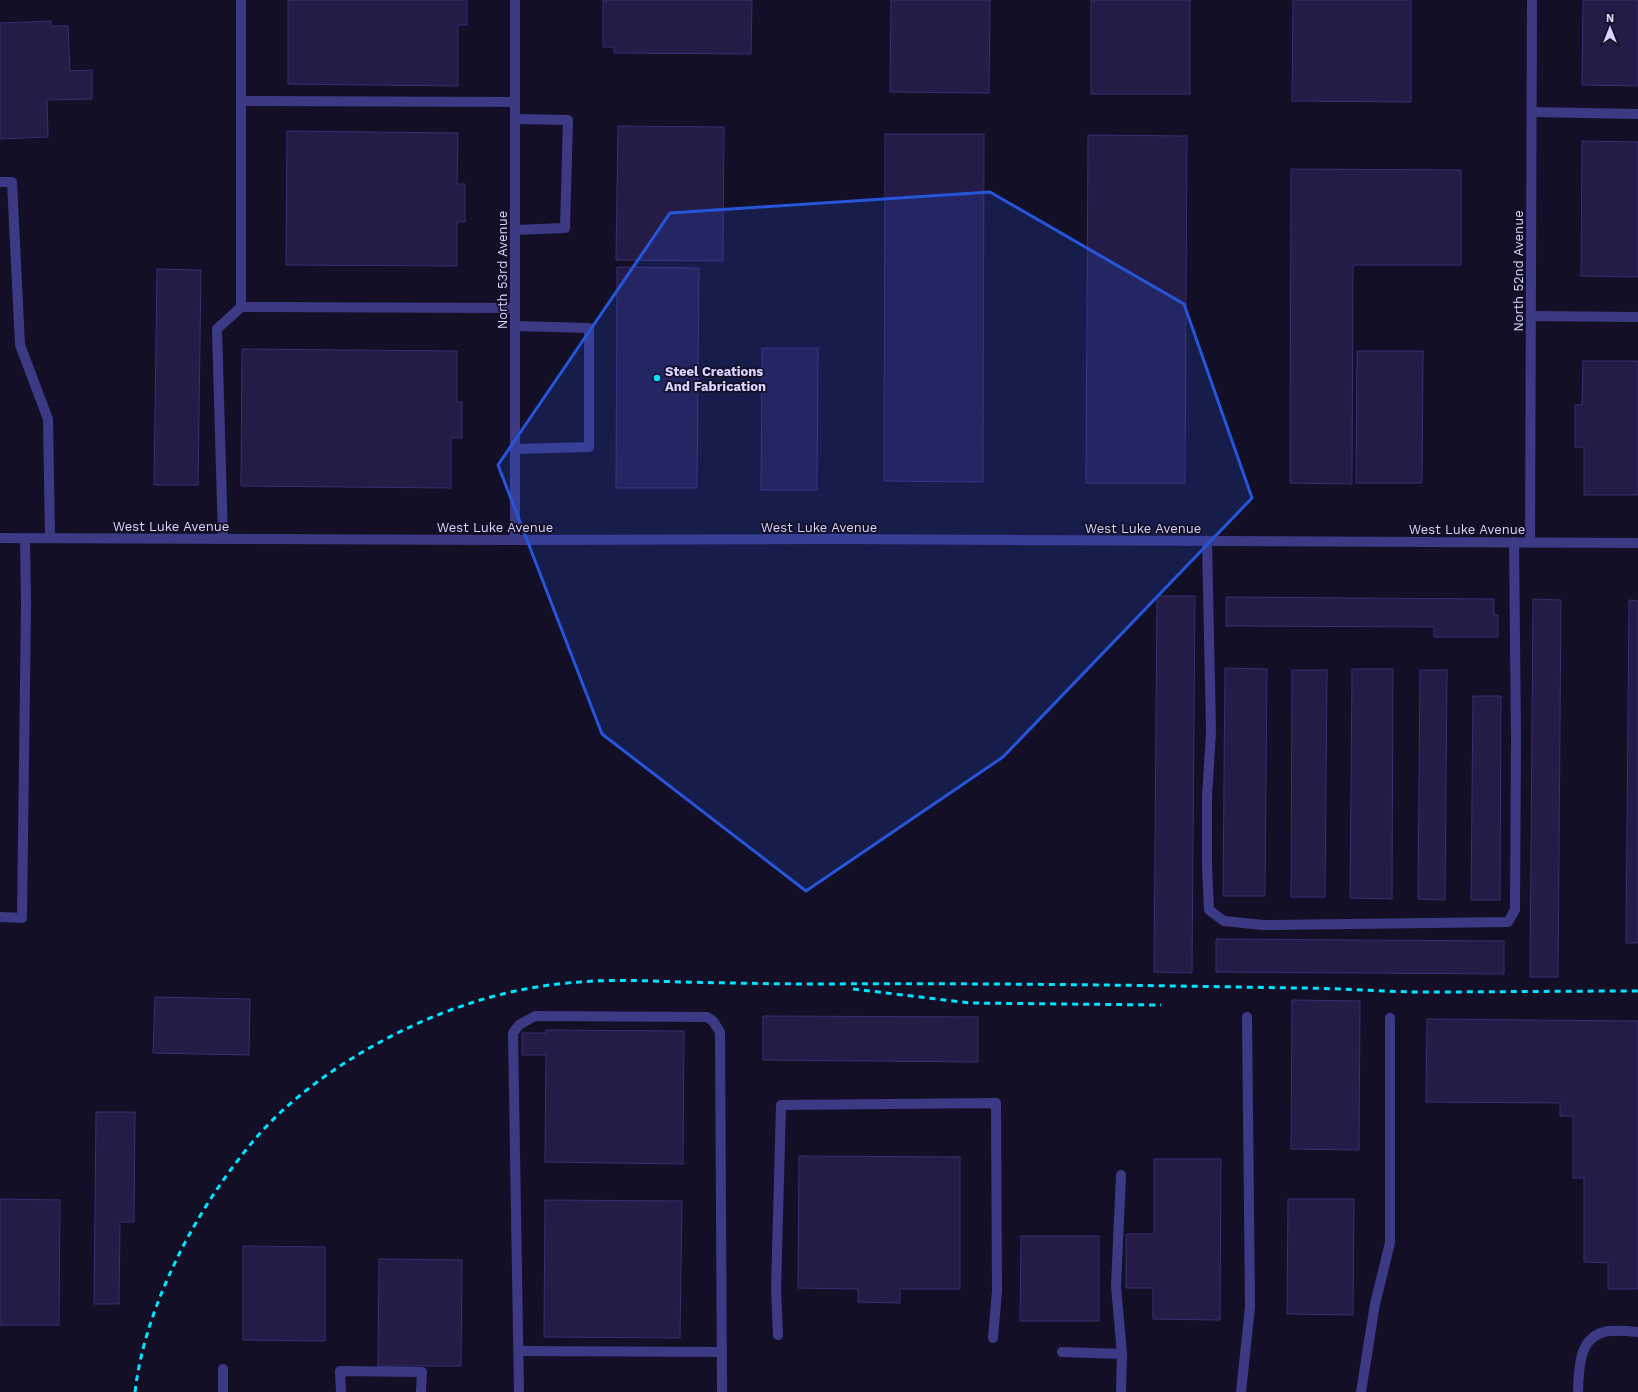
<svg xmlns="http://www.w3.org/2000/svg" width="1638" height="1392" viewBox="0 0 1638 1392" font-family="'Work Sans',sans-serif">
	<rect width="100%" height="100%" fill="#130f26"/>
	<g fill="#241b47" stroke="#3b2d73">
		<path d="M288 0H467V25H458V86L288 84Z"/>
		<path d="M603 0H752L751 54 614 53V47H603Z"/>
		<path d="M891 0H990L989 93 890 92Z"/>
		<rect x="1091" y="0" width="99" height="94"/>
		<path d="M1293 0H1411V102L1292 101Z"/>
		<path d="M1583 0H1638V86L1582 85Z"/>
		<path d="M51 21V26H68L70 71 92 70V99L47 100 48 137 0 139V23Z"/>
		<path d="M618 126 724 127 723 261 616 260Z"/>
		<path d="M287 131 458 133 457 184H465V222H457V266L286 265Z"/>
		<path d="M885 134H984L983 482 884 481Z"/>
		<path d="M1088 135 1187 136 1185 483H1086Z"/>
		<path d="M1582 141 1638 142V277L1581 276Z"/>
		<path d="M1291 169 1461 170V265H1353L1352 484 1290 483Z"/>
		<path d="M617 267 699 268 697 488H616Z"/>
		<path d="M157 269 201 270 198 485H154Z"/>
		<path d="M762 348H818L817 490H761Z"/>
		<path d="M242 349 457 351V402H462V438H451V488L241 486Z"/>
		<path d="M1357 351H1423L1422 483H1356Z"/>
		<path d="M1583 361H1638V495H1584V447H1575V405H1582Z"/>
		<path d="M1157 596H1195L1192 973 1154 972Z"/>
		<path d="M1226 597 1494 599V615H1498V637H1434V627L1226 626Z"/>
		<path d="M1533 599 1561 600 1558 977H1530Z"/>
		<path d="M1629 600 1638 601V943H1626Z"/>
		<path d="M1225 668 1267 669 1265 896H1223Z"/>
		<path d="M1352 669H1393L1392 899 1350 898Z"/>
		<path d="M1292 670H1327L1325 897H1291Z"/>
		<path d="M1420 670H1447L1445 900 1418 899Z"/>
		<path d="M1473 696H1501L1500 900H1471Z"/>
		<path d="M1216 939 1504 941V974L1216 972Z"/>
		<path d="M155 997 250 999 249 1055 153 1053Z"/>
		<path d="M1292 1000 1360 1001 1359 1150 1291 1149Z"/>
		<path d="M763 1016 978 1017V1062L763 1060Z"/>
		<path d="M1427 1019 1638 1021V1289H1608V1263L1584 1262V1178H1573V1116H1560V1103L1426 1102Z"/>
		<path d="M546 1030 684 1031 683 1164 545 1162 546 1055H522V1033H546Z"/>
		<path d="M96 1112H135L134 1222H120L119 1304H94Z"/>
		<path d="M799 1156 960 1157V1289H900V1303L858 1302V1289L798 1288Z"/>
		<path d="M1154 1159H1221L1220 1320 1153 1319V1288H1126V1234H1154Z"/>
		<path d="M0 1199 60 1200 59 1325H0Z"/>
		<path d="M1288 1199H1354L1353 1315 1287 1314Z"/>
		<path d="M545 1200 682 1201 680 1338 544 1337Z"/>
		<path d="M1021 1236H1099V1321H1020Z"/>
		<path d="M243 1246 325 1247V1341L243 1340Z"/>
		<path d="M379 1259 462 1260 461 1366H378Z"/>
	</g>
	<g fill="none" stroke-linecap="round" stroke-linejoin="round">
		<g stroke="#3d3a85" stroke-width="10">
			<path d="M241 0V307L515 308"/>
			<path d="M241 101 515 102"/>
			<path d="M1532 112 1638 114"/>
			<path d="M515 119 568 120 565 228 515 230"/>
			<path d="M0 182H12L20 345 48 419 50 538"/>
			<path d="M1531 316 1638 317"/>
			<path d="M515 326 589 328V447L515 449"/>
			<path d="M223 539 217 329 241 307"/>
			<path d="M1207 542 1211 732 1207 797V866L1209 910 1224 921 1263 925 1508 922 1515 910 1516 738 1514 542"/>
			<path d="M0 917 22 918 26 604 25 538"/>
			<path d="M1121 1175 1116 1286 1122 1354"/>
			<path d="M778 1335 776 1289 781 1105 996 1103 997 1291 993 1338"/>
			<path d="M519 1351 722 1352"/>
			<path d="M1062 1352 1122 1354 1121 1392"/>
			<path d="M223 1369V1392"/>
			<path d="M341 1392 340 1371 422 1372 421 1392"/>
			<path d="M519 1392 513 1033 519 1025 535 1016 707 1017 713 1021 720 1032 722 1392"/>
			<path d="M1241 1392 1250 1307 1247 1017"/>
			<path d="M1361 1392 1375 1304 1390 1243V1018"/>
			<path d="M1578 1392C1579 1368 1578 1335 1609 1331 1619 1330 1629 1331 1638 1332"/>
		</g>
		<g stroke="#3d3a85" stroke-width="10">
			<path d="M0 538 515 540 841 539 1638 543"/>
			<path d="M515 540V0"/>
			<path d="M1530 542 1532 0"/>
		</g>
		<g stroke="#00e5ff" stroke-width="3" stroke-dasharray="6 5" stroke-linecap="butt">
			<path d="M853 989 970 1003 1161 1005"/>
			<path d="M135 1392C140 1349 154 1308 172 1269 193 1223 222 1178 255 1139 307 1078 395 1027 471 1003 504 992 545 984 580 982 614 979 649 981 683 982 729 983 775 984 821 984 979 983 1136 985 1294 988 1334 988 1374 991 1414 992 1489 992 1563 991 1638 991"/>
		</g>
	</g>
	<path fill="#2655da" fill-opacity="0.2" stroke="#2655da" stroke-width="3" stroke-linejoin="round" d="M990 192 1184 304 1252 498 1003 757 806 891 602 734 498 465 670 213Z"/>
	<circle fill="#00e5ff" stroke="#130f26" stroke-width="1.5" cx="657" cy="378" r="4"/>
	<g text-anchor="middle" stroke-width="3.5" stroke-linejoin="round" paint-order="stroke">
		<g font-size="13" fill="#d9d4ff" stroke="#130f26">
			<text transform="translate(502 270) rotate(-90)" y="5">North 53rd Avenue</text>
			<text transform="translate(1518 271) rotate(-90)" y="5">North 52nd Avenue</text>
			<text x="171" y="531">West Luke Avenue</text>
			<text x="495" y="532">West Luke Avenue</text>
			<text x="819" y="532">West Luke Avenue</text>
			<text x="1143" y="533">West Luke Avenue</text>
			<text x="1467" y="534">West Luke Avenue</text>
		</g>
		<g font-size="13" font-weight="bold" fill="#d9d4ff" stroke="#130f26" text-anchor="start">
			<text x="665" y="376">Steel Creations<tspan x="665" dy="15">And Fabrication</tspan></text>
		</g>
	</g>
	<g transform="translate(1610 28)" stroke="#130f26" stroke-width="3" paint-order="stroke">
	<path d="M0-3L7 15L0 10L-7 15Z" fill="#d9d4ff"/>
	<text y="-6" font-size="11" font-weight="bold" text-anchor="middle" fill="#d9d4ff">N</text>
	</g>
</svg>
